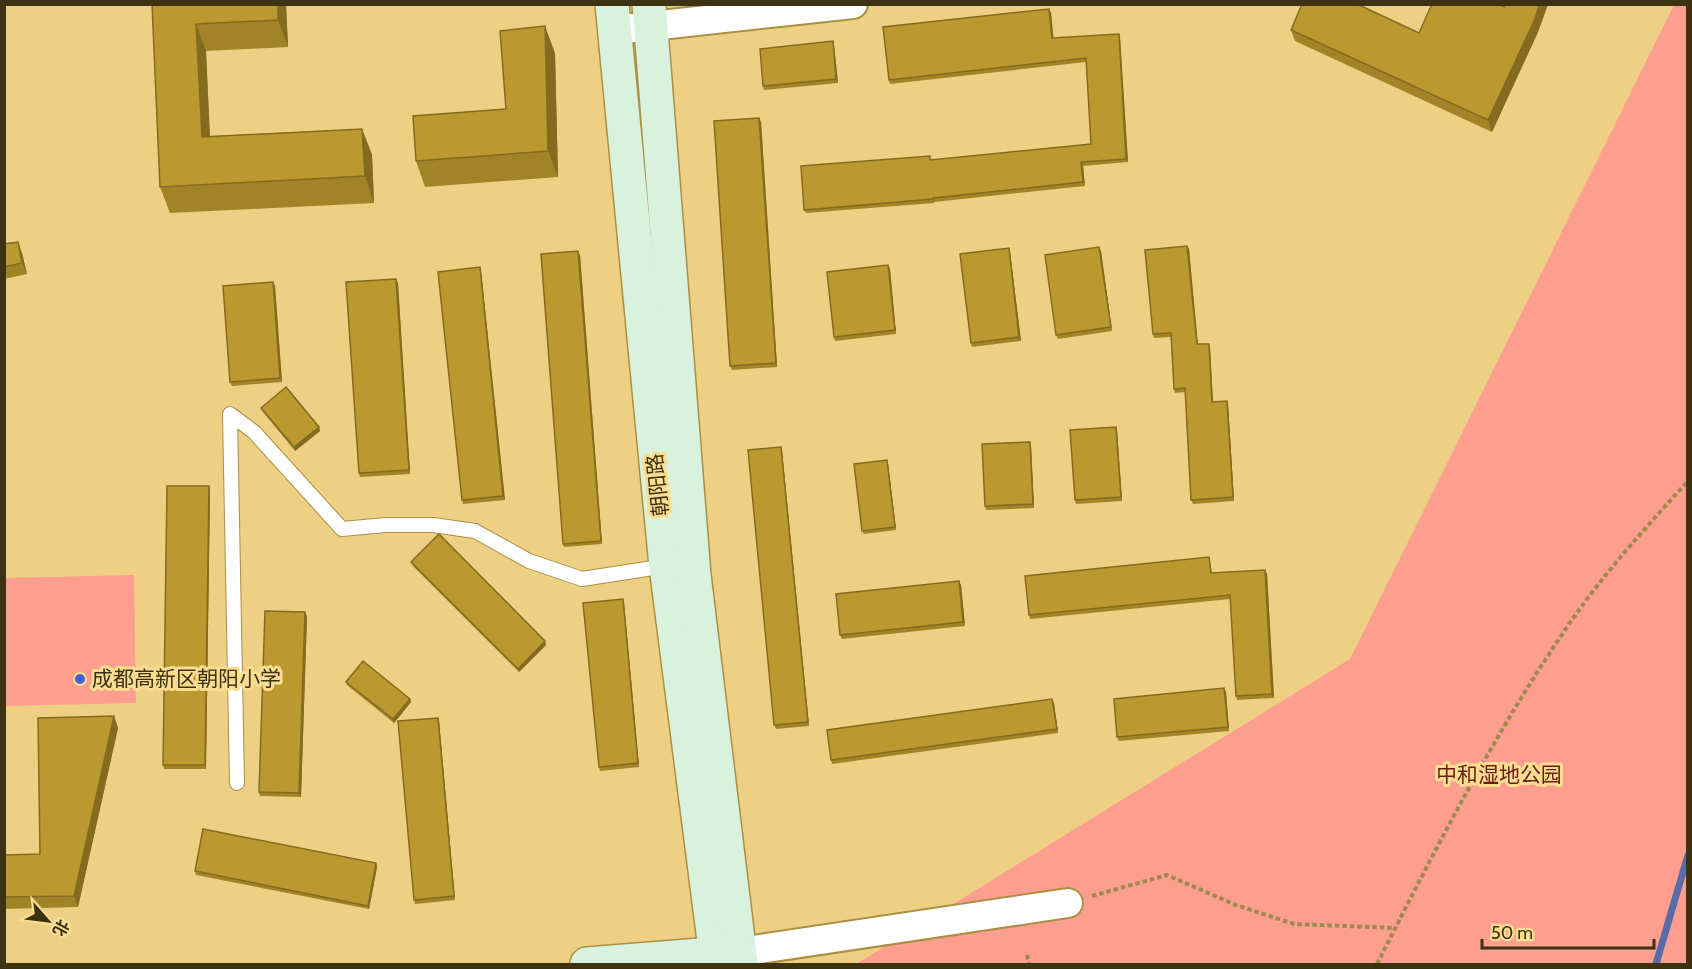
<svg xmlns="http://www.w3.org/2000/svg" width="1692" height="969" viewBox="0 0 1692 969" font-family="Cabin,'Noto Sans SC',sans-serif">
	<rect width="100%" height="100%" fill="#edd083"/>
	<g fill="#fe9e8e">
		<path d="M1674 5H1687V964H856L1350 659Z"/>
		<path d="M134 575 136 703 5 706V578Z"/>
	</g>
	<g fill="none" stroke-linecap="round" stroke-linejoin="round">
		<path stroke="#5a6ba9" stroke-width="7" d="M1656 964 1688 855"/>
		<defs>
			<path id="lane" d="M237 783 230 414 254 432 342 529 386 525H433L475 531 529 561 582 579 666 566"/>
			<g id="street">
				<path d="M615 30 853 4"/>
				<path d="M740 952 1068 903"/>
			</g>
			<g id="secondary">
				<path d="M612 4 666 566 717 964"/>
				<path d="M649 4 694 575 741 964"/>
				<path d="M587 964 738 952"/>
			</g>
		</defs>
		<use href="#lane" stroke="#ab8f43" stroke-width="16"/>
		<use href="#street" stroke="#ab8f43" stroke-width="32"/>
		<use href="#secondary" stroke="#ab8f43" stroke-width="36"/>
		<g stroke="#9e8950" stroke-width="4" stroke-dasharray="4.5 3" stroke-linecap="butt">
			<path d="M1092 896 1167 875 1236 905 1294 924 1396 928"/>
			<path d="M1027 955 1029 964"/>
			<path d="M1377 964C1437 846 1498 726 1574 617 1607 570 1649 524 1688 481"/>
		</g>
		<use href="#lane" stroke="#fff" stroke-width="14"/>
		<use href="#street" stroke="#fff" stroke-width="28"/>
		<use href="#secondary" stroke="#d8f2dd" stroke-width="33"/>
	</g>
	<g fill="#a28428">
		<path d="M152 4H286L288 47 206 51 210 136 362 129 372 155 374 203 170 213 160 187Z"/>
		<path d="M1505 4H1548L1538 32 1492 132 1295 41 1291 30 1419 33 1504 7Z"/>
		<path d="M1049 9 1051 13 1053 38H1120L1128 162 1083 166 1085 186 934 202V203L806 213 804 210 931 160 1091 144 1086 62 890 84 889 80Z"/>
		<path d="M834 45 838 83 764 90 763 86Z"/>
		<path d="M555 53 558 177 425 187 416 161 506 109Z"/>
		<path d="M759 118 761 122 777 367 732 370 730 366Z"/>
		<path d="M4 244 22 253 27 274 4 279Z"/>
		<path d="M1009 248 1010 252 1021 341 972 347 971 343Z"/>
		<path d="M1189 249 1198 344H1209L1210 348 1213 401H1227L1228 404 1234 501 1193 504 1191 500 1185 392 1175 393 1174 389 1171 337 1154 338 1153 334Z"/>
		<path d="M1101 251 1112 331 1058 339 1056 335Z"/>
		<path d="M580 255 602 544 564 547 563 544Z"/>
		<path d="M888 265 890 269 896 334 835 341 834 337Z"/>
		<path d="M481 271 505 500 463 504 462 500Z"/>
		<path d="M273 282 275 286 282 382 232 386 230 382Z"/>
		<path d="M398 283 410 474 360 477 359 473Z"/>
		<path d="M261 408 319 427 320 431 295 451 263 412Z"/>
		<path d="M1116 427 1117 431 1122 501 1076 504 1075 500Z"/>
		<path d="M1031 446 1034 508 986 510 985 506Z"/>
		<path d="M781 447 782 451 809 726 776 729 774 725Z"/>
		<path d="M887 460 888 464 896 530 864 534 862 531Z"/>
		<path d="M209 486 210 490 206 769H164L163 765Z"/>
		<path d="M1209 557 1210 561 1212 573 1265 570 1267 574 1274 698 1237 700 1236 696 1230 599 1030 619 1029 615Z"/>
		<path d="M411 562 546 645 519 672 413 566Z"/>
		<path d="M961 585 965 626 842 639 840 635Z"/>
		<path d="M624 603 639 767 600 771 599 767Z"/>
		<path d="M307 616 301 797 260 796 259 792Z"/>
		<path d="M346 682 410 699 411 702 394 723 347 685Z"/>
		<path d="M1224 688 1226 692 1229 731 1119 741 1117 737Z"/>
		<path d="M1054 703 1058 733 832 764 831 760Z"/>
		<path d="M114 716 118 728 78 907 4 909V855L40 854Z"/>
		<path d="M439 721 455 900 415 904 414 900Z"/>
		<path d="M376 863 377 867 369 909 196 875 195 871Z"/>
	</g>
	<g fill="#846b20">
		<path d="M278 4H286L288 47 278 20Z"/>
		<path d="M1540 4H1548L1538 32 1492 132 1488 120Z"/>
		<path d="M1049 9 1051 13 1054 42 1052 38Z"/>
		<path d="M196 24 206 51 211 163 202 137Z"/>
		<path d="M545 26 555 53 558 177 548 151Z"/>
		<path d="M1119 34 1120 38 1128 162 1126 159Z"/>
		<path d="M833 41 834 45 838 83 836 79Z"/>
		<path d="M759 118 761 122 777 367 776 363Z"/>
		<path d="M362 129 372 155 374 203 365 176Z"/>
		<path d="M1081 162 1083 166 1085 186 1083 182Z"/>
		<path d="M18 242 22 253 27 274 22 263Z"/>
		<path d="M1187 246 1189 249 1198 348 1197 344Z"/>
		<path d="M1099 247 1101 251 1112 331 1111 327Z"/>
		<path d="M1009 248 1010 252 1021 341 1019 337Z"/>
		<path d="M578 251 580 255 602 544 601 541Z"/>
		<path d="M888 265 890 269 896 334 895 330Z"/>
		<path d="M480 267 481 271 505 500 503 496Z"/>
		<path d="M396 279 398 283 410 474 409 470Z"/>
		<path d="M273 282 275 286 282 382 280 378Z"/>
		<path d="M1209 344 1210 348 1213 405 1212 402Z"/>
		<path d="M1227 401 1228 404 1234 501 1233 497Z"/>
		<path d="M319 427 320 431 295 451 294 447Z"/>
		<path d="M1116 427 1117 431 1122 501 1121 497Z"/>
		<path d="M1030 442 1031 446 1034 508 1033 504Z"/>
		<path d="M781 447 782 451 809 726 808 722Z"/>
		<path d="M887 460 888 464 896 530 895 527Z"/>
		<path d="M209 486 210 490 206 769 205 765Z"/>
		<path d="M1265 570 1267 574 1274 698 1272 694Z"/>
		<path d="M959 581 961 585 965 626 963 622Z"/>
		<path d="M623 599 624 603 639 767 638 763Z"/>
		<path d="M305 612 307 616 301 797 299 793Z"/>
		<path d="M545 641 546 645 519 672 518 669Z"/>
		<path d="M1224 688 1226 692 1229 731 1228 727Z"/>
		<path d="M410 699 411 702 394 723 393 719Z"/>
		<path d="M1052 699 1054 703 1058 733 1057 729Z"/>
		<path d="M114 716 118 728 78 907 74 896Z"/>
		<path d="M438 718 439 721 455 900 454 896Z"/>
		<path d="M376 863 377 867 369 909 368 906Z"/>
	</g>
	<g fill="#bc992e" stroke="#846b20" stroke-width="1.5">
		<path d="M152 4H278V20L196 24 202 137 362 129 365 176 160 187Z"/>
		<path d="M1302 4H1357L1419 33 1432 4H1499L1504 7 1505 4H1540L1534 21 1488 120 1291 30Z"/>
		<path d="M1049 9 1052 38 1119 34 1126 159 1081 162 1083 182 933 198V199L804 210 801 166 930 156V160L1091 144 1086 58 889 80 883 27Z"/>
		<path d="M545 26 548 151 416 161 413 116 506 109 500 31Z"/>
		<path d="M833 41 836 79 763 86 760 49Z"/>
		<path d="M759 118 776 363 730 366 714 121Z"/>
		<path d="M18 242 22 263 4 267V244Z"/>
		<path d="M1187 246 1197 344H1209L1212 402 1227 401 1233 497 1191 500 1185 388 1174 389 1171 333 1153 334 1145 250Z"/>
		<path d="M1099 247 1111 327 1056 335 1045 255Z"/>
		<path d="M1009 248 1019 337 971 343 960 254Z"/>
		<path d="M578 251 601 541 563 544 541 254Z"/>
		<path d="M888 265 895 330 834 337 827 272Z"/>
		<path d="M480 267 503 496 462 500 438 272Z"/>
		<path d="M396 279 409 470 359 473 346 282Z"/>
		<path d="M273 282 280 378 230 382 223 286Z"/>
		<path d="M286 387 319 427 294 447 261 408Z"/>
		<path d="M1116 427 1121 497 1075 500 1070 430Z"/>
		<path d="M1030 442 1033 504 985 506 982 444Z"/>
		<path d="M781 447 808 722 774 725 748 450Z"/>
		<path d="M887 460 895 527 862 531 854 464Z"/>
		<path d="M167 486H209L205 765H163Z"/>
		<path d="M439 534 545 641 518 669 411 562Z"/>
		<path d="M1209 557 1211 573 1265 570 1272 694 1236 696 1230 595 1029 615 1025 576Z"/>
		<path d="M959 581 963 622 840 635 836 594Z"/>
		<path d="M623 599 638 763 599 767 583 603Z"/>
		<path d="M265 611 305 612 299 793 259 792Z"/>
		<path d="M363 661 410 699 393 719 346 682Z"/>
		<path d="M1224 688 1228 727 1117 737 1114 699Z"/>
		<path d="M1052 699 1057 729 831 760 827 730Z"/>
		<path d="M114 716 74 896 4 897V855L40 854 38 718Z"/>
		<path d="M438 718 454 896 414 900 398 721Z"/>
		<path d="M203 829 376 863 368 906 195 871Z"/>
	</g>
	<circle fill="#4661d5" stroke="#fadd90" stroke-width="2" cx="80" cy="679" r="6"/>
	<g text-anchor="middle" stroke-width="6" stroke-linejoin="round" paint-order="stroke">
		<g font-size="21" fill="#3d3211" stroke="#fadd90">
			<text transform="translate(658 485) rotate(-96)" y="7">朝阳路</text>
		</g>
		<g font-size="21" fill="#3d3211" stroke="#fadd90" text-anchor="start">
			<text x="92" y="686">成都高新区朝阳小学</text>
		</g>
		<g font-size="21" fill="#6b1d14" stroke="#fadd90">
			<text x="1499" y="782">中和湿地公园</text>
		</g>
	</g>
	<rect width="1692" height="969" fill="none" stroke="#3d3211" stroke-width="12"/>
	<g transform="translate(48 921) rotate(118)" stroke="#fadd90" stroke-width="4.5" paint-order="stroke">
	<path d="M0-4.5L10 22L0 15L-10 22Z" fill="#3d3211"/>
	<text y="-9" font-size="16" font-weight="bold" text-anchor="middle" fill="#3d3211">北</text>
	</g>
	<path d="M1482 939v9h172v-9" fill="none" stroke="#3d3211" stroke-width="3"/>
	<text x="1491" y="939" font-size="18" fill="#3d3211" stroke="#fadd90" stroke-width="4.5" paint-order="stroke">50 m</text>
</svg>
